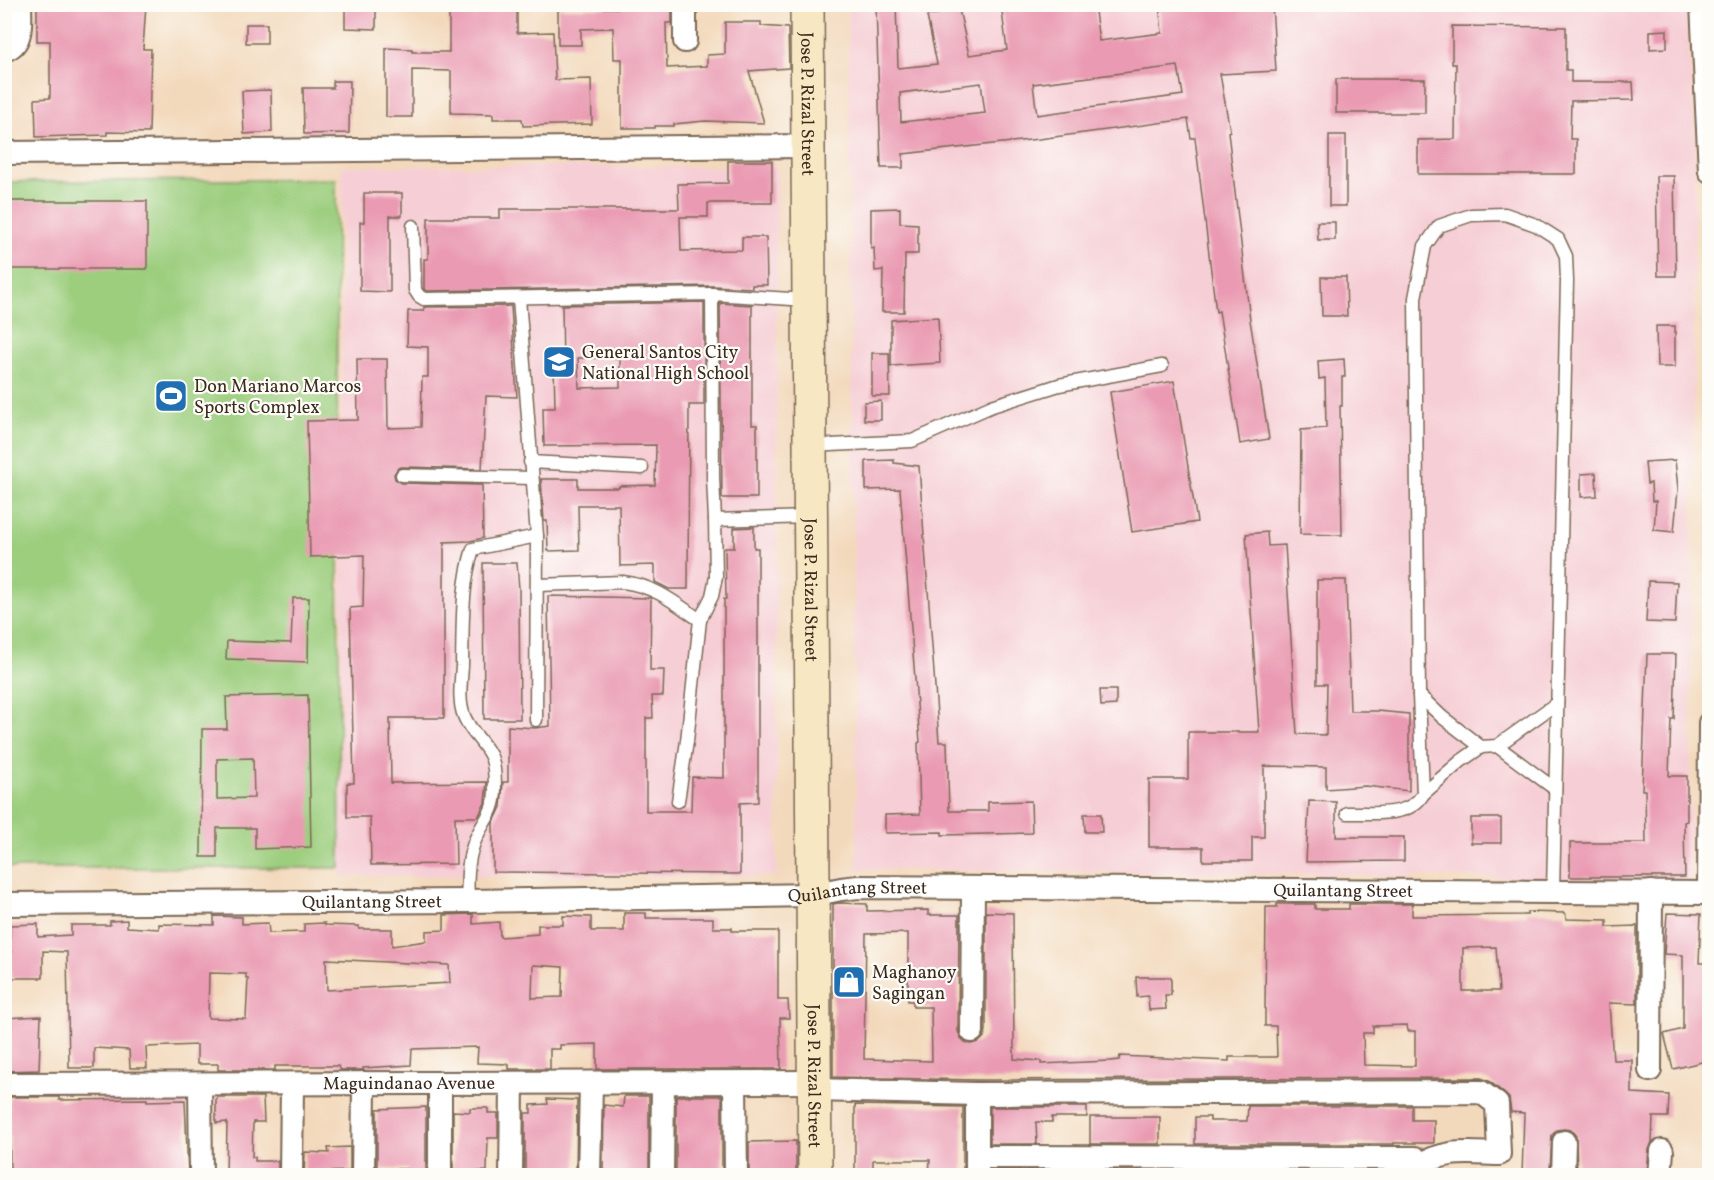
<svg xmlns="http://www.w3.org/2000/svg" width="1714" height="1180" viewBox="0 0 1714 1180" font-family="Vollkorn,serif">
	<rect width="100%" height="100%" fill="#fdfcf7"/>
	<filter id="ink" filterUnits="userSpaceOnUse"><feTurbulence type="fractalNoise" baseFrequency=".0167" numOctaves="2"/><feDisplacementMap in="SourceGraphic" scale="12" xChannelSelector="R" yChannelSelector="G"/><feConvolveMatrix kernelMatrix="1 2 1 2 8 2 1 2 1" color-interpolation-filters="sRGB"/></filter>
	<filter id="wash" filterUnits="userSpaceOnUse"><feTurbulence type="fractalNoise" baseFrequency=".008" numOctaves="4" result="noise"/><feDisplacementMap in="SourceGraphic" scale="24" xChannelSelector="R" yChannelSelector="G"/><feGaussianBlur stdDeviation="1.35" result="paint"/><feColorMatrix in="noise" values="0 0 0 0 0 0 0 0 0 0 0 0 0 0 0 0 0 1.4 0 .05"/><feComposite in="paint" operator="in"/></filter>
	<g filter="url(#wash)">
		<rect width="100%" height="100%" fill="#f3d9bc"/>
		<g fill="#f6cfd6">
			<path d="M848 5H1686L1695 127 1690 881 1293 874 857 869Z"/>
			<path d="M342 166 777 167V876H341Z"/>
		</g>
		<path fill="#9cce7e" stroke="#6c7c4e" stroke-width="1.5" d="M336 179 340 868H5V182Z"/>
		<g id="blocks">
			<g fill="#ea9bb3" fill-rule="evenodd">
				<path d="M37 4H146L143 49H151L149 133 107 132V135L36 137 35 99 50 98V41H37Z"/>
				<path d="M345 4H376V29L345 28Z"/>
				<path d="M449 4H517V33L553 32 555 80 591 79 592 124 523 126 522 119H493V114L451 113V71L412 70V117H386V48L412 49V52H449Z"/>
				<path d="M625 4H672V23H666L667 68 707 66V55L725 54V22H761V26L788 28 789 68 749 71 764 123 705 121 674 124V126H655V128H622V59H614L613 28 581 29V45H558V8H625Z"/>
				<path d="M876 4H896L898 68 937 64 927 16 959 9 969 55 1007 50 1001 4H1094L1099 41 1162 33 1159 4H1272L1276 71 1220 74 1230 131 1228 132 1250 320 1269 439 1240 444 1219 311 1216 312 1195 138H1191L1188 119 1039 139 903 154V168H881ZM1178 66 1183 95 1037 115 1033 84ZM981 83 985 113 901 122 900 93Z"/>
				<rect x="246" y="24" width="21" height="19"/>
				<path d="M1452 26 1566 27V70H1571V82H1633L1634 100 1571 101 1570 139H1576V174H1418V140L1455 139 1456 64H1452Z"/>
				<path d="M1667 30V48L1650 49V31Z"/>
				<rect x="1336" y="79" width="89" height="34"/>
				<path d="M333 81H350L349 133 304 134 303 88H333Z"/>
				<path d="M271 90 272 132 244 134 242 91Z"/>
				<rect x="1329" y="135" width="17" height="71"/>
				<path d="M728 161H772V203H708V217H680L681 251 742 250V237H766L767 285H752V288L712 286 426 291 424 289V259H428V218H500V209H679L678 184 728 183Z"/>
				<path d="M1656 176H1674L1676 276H1658Z"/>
				<path d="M364 193H402V216H390V292L360 291V222H364Z"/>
				<rect x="4" y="201" width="143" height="68"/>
				<path d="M900 208V223L918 224V254H905L904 312H882L883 270 875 271 874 248 871 249V209Z"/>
				<path d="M1317 222H1335V240H1318Z"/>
				<path d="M1321 277H1346L1347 316H1322Z"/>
				<path d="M704 302V405H689L688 589H669L655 582V565L620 566 619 505H578L579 550 548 551 547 521H544L541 479H578V488H619V486L655 485 656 445 544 446 543 408H555L554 366 563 365 562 305ZM578 358H620V387L579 388Z"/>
				<path d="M720 303 752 305V425H757V498H722Z"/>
				<path d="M511 306 517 397 486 396 482 469 402 467 398 468 394 474 395 479 402 483 482 485 483 538 470 541 444 542V718H390L391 783 487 782 485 803 478 817H455L456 864 371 865 370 817H347V783H354L350 608 363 607 364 555 310 557 307 421 358 420 357 359H387L388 428 421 427 422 377H428V347L407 346 408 311H424V307Z"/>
				<path d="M938 317 940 363 891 366V320Z"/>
				<path d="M1656 326H1675V367H1657Z"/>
				<path d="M872 353H889L890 396H872Z"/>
				<path d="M1344 359 1345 377H1342V406H1340L1342 535 1300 534 1301 430 1326 428 1325 378 1319 379 1318 361Z"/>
				<path d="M1174 381 1197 522 1132 532 1110 392Z"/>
				<path d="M881 401V420H864V402Z"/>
				<path d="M894 460V463L919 466 939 742H947L949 811H988V802L1031 801 1032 833 942 835V832L885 833V815L920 814 918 743 920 742 900 489 866 490V461Z"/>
				<path d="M1675 460 1678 489 1674 532 1654 530 1656 501H1652L1651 483 1647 484 1645 462Z"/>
				<path d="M1596 473 1597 496 1581 497V474Z"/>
				<path d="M754 527V548H758V802L740 803V874L493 872V824L501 807 503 782H508V726L535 728 550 726 548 596 651 598 650 670H664L663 696H652L653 718H646V811H691L692 777 724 778V599H726L725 548H734V528Z"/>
				<path d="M1267 532 1268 546 1285 545 1297 734 1326 735 1327 684H1317V580H1346L1350 711H1377L1409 714V791L1365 786 1326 789V767L1264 766V837H1252V861H1203V847H1149V779H1188V732H1259L1246 534Z"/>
				<path d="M483 563H517L519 589 520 719H484Z"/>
				<path d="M1648 581 1677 582 1675 623 1646 622Z"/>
				<path d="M293 598H309L308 662 226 659 227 641 291 643Z"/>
				<path d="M1647 654H1676L1674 719H1671L1669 776H1687V821L1684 822 1685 877H1570V843H1646L1645 790H1642Z"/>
				<path d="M1100 690H1116V705L1101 706Z"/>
				<path d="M308 695 311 847 255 849V828H217V857H201L202 729H227L226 697ZM253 758 254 798 217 799V759Z"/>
				<path d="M1309 801 1336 802V837H1404V861L1306 862Z"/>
				<path d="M1084 814H1101L1102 832H1085Z"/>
				<rect x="1471" y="818" width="30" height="25"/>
				<path d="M839 903 867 904V911L928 910V915H959L958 1031 961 1038 965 1042 971 1044 979 1042 984 1037 986 1031V912L1013 913 1014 1059 1041 1061V1064L1110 1061 1119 1060 1120 1056 1229 1061V1057H1277L1276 1026H1265V1008L1266 907H1277V904H1315V909H1349V904H1412V916L1527 915V912L1565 913 1566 919 1607 920V927L1637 926V1004L1609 1003 1613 1060H1632V1093L1669 1095 1668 1117H1653L1652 1142 1649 1150 1647 1172 1613 1171V1176H1577L1576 1136 1571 1130 1564 1129 1557 1130 1552 1135 1550 1170 1544 1169V1176H1522L1524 1113 1511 1112 1509 1098 1505 1094 1489 1081 1481 1078 977 1080 833 1077V904ZM908 933V1001H913V1007H931L932 1061 864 1059 866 934ZM1496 947 1499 991H1463V948ZM1407 1025 1408 1031H1415V1066L1364 1065 1363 1033H1373V1026Z"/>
				<path d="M624 913H646V918H713V928H732V931H778V1000H788L789 1018H780L781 1069H597V1044L560 1045V1049H550V1069H509V1064L477 1063 478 1047 412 1049 411 1065 363 1068V1070H341L338 1066H275V1070H218V1064H197V1045L146 1047 147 1068H130L129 1050 94 1048V1068H69L67 952 43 951V978H11V951H4V939L10 938V925L38 924V937L71 935V925H110V921L127 920V927L159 929V924L214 925V916L242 917V924L268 923 269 933 304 932V924L325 923V925L359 926V929H392V946L426 941V931L444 930V915L473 914V924L499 922 500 937 538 934V925H563V916L591 917V931H624ZM326 959 449 965 450 983 327 990ZM533 965 563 967 562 997 532 998ZM209 973 246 974V978H248L246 1019 208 1018Z"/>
				<path d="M1667 913 1701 914 1699 963H1708L1710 1060 1673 1069 1664 1034 1683 1029V955L1664 954Z"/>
				<path d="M1136 977H1171V995H1165L1166 1009 1149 1010 1148 996 1137 997Z"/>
				<path d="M41 1016 39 1070 4 1071V1018Z"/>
				<path d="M624 1096H649V1176H603L604 1105 623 1107Z"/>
				<rect x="676" y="1096" width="46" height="80"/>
				<path d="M9 1097H59V1100L147 1099V1101L185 1100 188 1176H155V1173L119 1176H65V1173L10 1176Z"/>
				<path d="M218 1097H263L264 1122H253L252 1157H255V1161H278V1176H226L227 1122 216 1123V1099Z"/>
				<path d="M547 1099 577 1100 576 1176H525V1113H531V1105L548 1104Z"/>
				<path d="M855 1105 963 1107V1176H929L930 1160H873V1176H855Z"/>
				<path d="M1248 1106H1412V1120H1434V1143H1394V1144H1195V1117H1210V1121H1247Z"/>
				<path d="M426 1107V1176H408V1169H377V1109Z"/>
				<path d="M990 1107H1087V1117H1052V1122H1036L1037 1144H990Z"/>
				<path d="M470 1108H488V1113H498V1138H488L487 1171 453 1172V1111L470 1112Z"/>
				<rect x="1090" y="1117" width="70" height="27"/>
				<path d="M796 1141V1176H749V1142Z"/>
				<path d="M350 1147V1171L325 1172V1176H304L305 1152 329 1153 328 1148Z"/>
				<rect x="990" y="1171" width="48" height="5"/>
				<rect x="1090" y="1171" width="59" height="5"/>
				<rect x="1349" y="1171" width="45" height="5"/>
			</g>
		</g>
	</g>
	<g filter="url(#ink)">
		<use href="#blocks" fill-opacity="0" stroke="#7b6755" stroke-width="1.5"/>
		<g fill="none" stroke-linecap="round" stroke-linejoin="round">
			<defs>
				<g id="lane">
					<path d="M413 226 415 290 419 296 424 299 712 294 807 300"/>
					<path d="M712 294 713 477 715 520 808 517"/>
					<path d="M519 298 537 536 536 720"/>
					<path d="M810 446 912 441 992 406 1059 385 1162 366"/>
					<path d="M530 462 642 468"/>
					<path d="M402 475 531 478"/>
					<path d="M538 585 623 582C655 586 674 602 700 620"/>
					<path d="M1419 695 1442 717 1481 747 1497 746 1557 703"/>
					<path d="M1497 746 1555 789"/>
					<path d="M1423 794 1461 761 1481 747"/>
					<path d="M678 801 687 741 700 620 712 596 716 577 715 520"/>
					<path d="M1347 813C1371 812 1409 819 1423 794L1419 695 1415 298 1425 246 1439 226 1471 215 1505 214 1536 225 1558 239 1566 256 1567 281 1553 892"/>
					<path d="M468 901C467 881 467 862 474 843 482 821 495 814 495 789 495 779 495 766 491 757 485 743 470 732 464 716 458 701 461 682 462 666 463 626 461 587 473 549L537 536"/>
				</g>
				<g id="street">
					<path d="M1702 4 1710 171"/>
					<path d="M685 41V4"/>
					<path d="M4 50C24 44 20 21 20 4"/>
					<path d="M4 153 807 146"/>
					<path d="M1709 893 1710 723"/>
					<path id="s1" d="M4 904 468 901 812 895 841 889 858 887 1710 893"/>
					<path d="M972 1031 973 888"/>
					<path d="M1650 1070 1651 892"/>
					<path d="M735 1083 736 1176"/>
					<path id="s2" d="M4 1084 814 1082"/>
					<path d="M200 1084 201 1176"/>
					<path d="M814 1090 977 1094 1481 1092 1497 1104 1499 1154C1464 1153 1447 1149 1415 1167"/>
					<path d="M977 1157 1415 1158V1174"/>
					<path d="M291 1176 292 1084"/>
					<path d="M363 1176 364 1083"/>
					<path d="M440 1176V1083"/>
					<path d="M511 1176 512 1083"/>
					<path d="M589 1176 591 1083"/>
					<path d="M662 1176 663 1083"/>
					<path d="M977 1176V1094"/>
					<path d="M1563 1176 1564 1142"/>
					<path d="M1660 1176 1662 1151"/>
				</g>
				<g id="secondary">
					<path id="s3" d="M807 4 815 1176"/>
				</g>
			</defs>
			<use href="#lane" stroke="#7b6755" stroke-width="15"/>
			<use href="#street" stroke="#7b6755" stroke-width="26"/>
			<use href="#secondary" stroke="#7b6755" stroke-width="36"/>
			<use href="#lane" stroke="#fff" stroke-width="12"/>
			<use href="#street" stroke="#fff" stroke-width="22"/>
			<use href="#secondary" stroke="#f7e8c3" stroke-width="33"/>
		</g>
	</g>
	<defs>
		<symbol id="school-square" viewBox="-11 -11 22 22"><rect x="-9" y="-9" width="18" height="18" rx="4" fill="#1f6fb2" stroke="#fdfcf7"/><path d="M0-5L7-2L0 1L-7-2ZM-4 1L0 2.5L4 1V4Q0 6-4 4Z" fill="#fff"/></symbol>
		<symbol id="stadium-square" viewBox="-11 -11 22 22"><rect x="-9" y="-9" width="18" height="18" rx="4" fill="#1f6fb2" stroke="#fdfcf7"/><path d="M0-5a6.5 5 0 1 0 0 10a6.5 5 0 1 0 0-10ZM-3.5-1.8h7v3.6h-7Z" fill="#fff"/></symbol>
		<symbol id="shop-square" viewBox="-11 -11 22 22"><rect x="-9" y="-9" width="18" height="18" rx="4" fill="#1f6fb2" stroke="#fdfcf7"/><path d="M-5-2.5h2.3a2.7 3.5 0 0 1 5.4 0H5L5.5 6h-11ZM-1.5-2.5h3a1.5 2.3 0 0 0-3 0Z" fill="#fff"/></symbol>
	</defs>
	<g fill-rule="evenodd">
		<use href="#school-square" x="540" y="343" width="38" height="38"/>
		<use href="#stadium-square" x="152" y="377" width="38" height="38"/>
		<use href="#shop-square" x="830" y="963" width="38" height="38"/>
	</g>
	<g text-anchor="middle" stroke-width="4.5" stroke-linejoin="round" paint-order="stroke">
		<g font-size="18" fill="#3b2a1e" stroke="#fdfcf7">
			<text dy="6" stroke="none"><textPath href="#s3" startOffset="100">Jose P. Rizal Street</textPath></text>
			<text dy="6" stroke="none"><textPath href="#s3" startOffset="586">Jose P. Rizal Street</textPath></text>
			<text dy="6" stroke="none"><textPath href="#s1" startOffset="1340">Quilantang Street</textPath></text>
			<text dy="6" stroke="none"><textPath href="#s1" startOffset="854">Quilantang Street</textPath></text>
			<text dy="6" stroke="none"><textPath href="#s1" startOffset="368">Quilantang Street</textPath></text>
			<text dy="6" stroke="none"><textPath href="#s3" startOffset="1072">Jose P. Rizal Street</textPath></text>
			<text dy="6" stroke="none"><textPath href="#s2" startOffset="405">Maguindanao Avenue</textPath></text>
		</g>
		<g font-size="18" fill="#3b2a1e" stroke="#fdfcf7" text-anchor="start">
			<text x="582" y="358">General Santos City<tspan x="582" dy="21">National High School</tspan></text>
			<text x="194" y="392">Don Mariano Marcos<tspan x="194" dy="21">Sports Complex</tspan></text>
			<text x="872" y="978">Maghanoy<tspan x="872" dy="21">Sagingan</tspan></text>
		</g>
	</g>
	<rect width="1714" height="1180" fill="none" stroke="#fdfcf7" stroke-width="24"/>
</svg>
